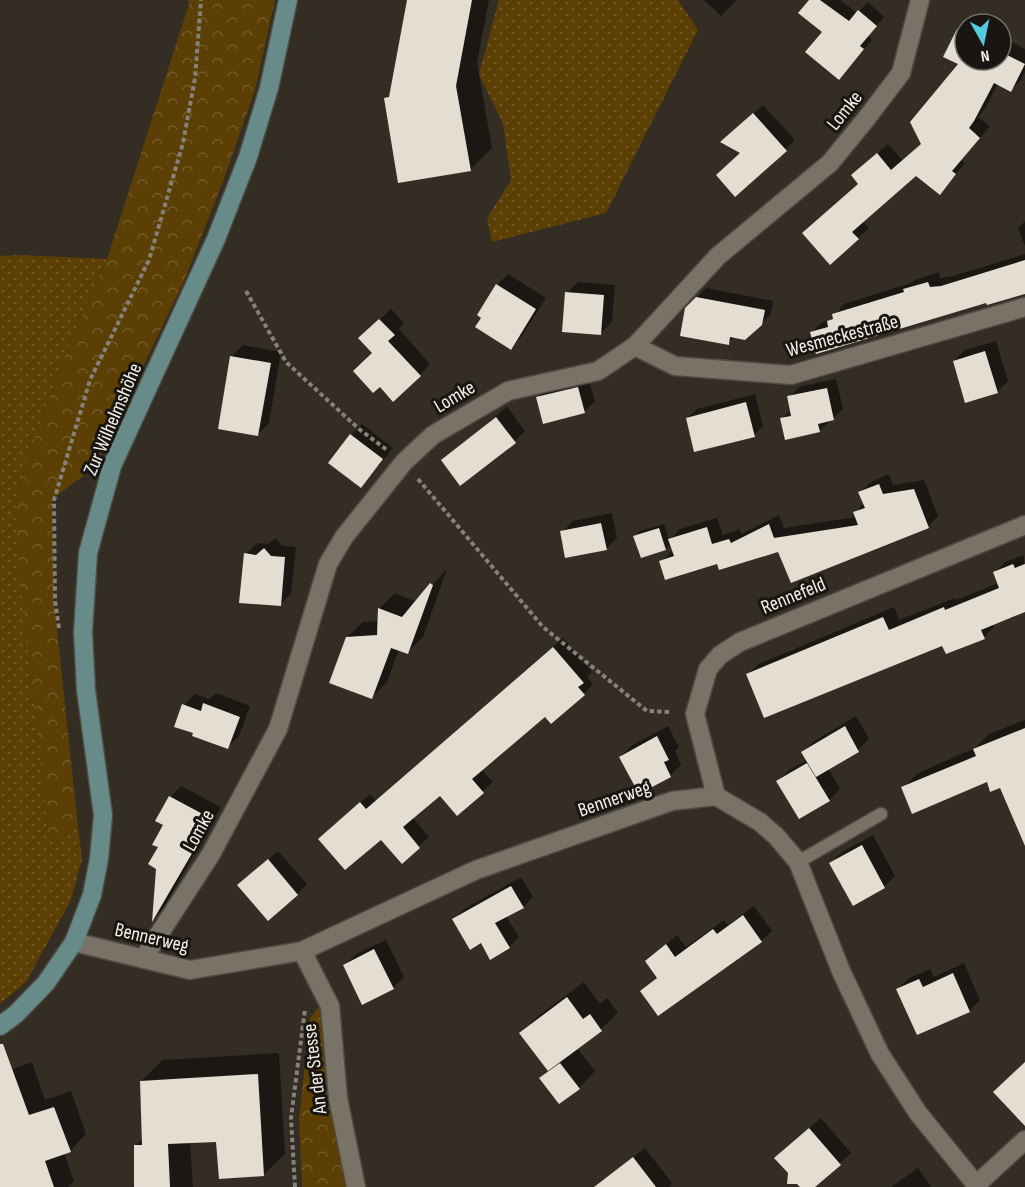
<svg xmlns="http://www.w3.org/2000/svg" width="1025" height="1187" viewBox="0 0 1025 1187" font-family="'Sofia Sans Condensed',sans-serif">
	<defs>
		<pattern id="grass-dots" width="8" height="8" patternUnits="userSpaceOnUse" patternTransform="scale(1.5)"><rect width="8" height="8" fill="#5b3f04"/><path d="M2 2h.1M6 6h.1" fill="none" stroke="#735b29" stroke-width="1.8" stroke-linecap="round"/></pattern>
		<pattern id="forest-crowns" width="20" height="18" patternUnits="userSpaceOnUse" patternTransform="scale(1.5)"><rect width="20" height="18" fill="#5b3f04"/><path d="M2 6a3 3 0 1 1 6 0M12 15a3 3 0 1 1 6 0" fill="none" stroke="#735b29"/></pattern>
	</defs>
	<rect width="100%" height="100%" fill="#332d24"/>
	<g fill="url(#grass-dots)">
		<path d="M499 0H678L698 30 606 213 492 242 487 218 511 180 503 124 479 74Z"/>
		<path d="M19 255 107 259 74 332 29 452 15 510 46 804 47 843 78 827 82 859 71 900 26 982 0 1004V256Z"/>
	</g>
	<g fill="url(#forest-crowns)">
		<path d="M188 0H275L255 90 224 179 184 281 95 467 52 499 54 601 78 827 47 844 46 804 23 614 15 510 29 452 74 332 107 259 189 4Z"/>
		<path d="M320 1005 327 1079 349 1187H302L299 1119 310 1018Z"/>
	</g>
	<g fill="#0007">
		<path d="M408 0H489L477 63 492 148 470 170 385 99 392 92Z"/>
		<path d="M704 0H737L721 16Z"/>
		<path d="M811 0H840L857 13 868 2 884 17 868 36 872 40 847 69 824 32Z"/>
		<path d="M969 19 978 24H965V60H1001V36L1025 49V72L1021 80 1011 90 998 83 985 109 978 117 990 126 961 160 965 163 940 193 916 174 862 221 869 228 830 263 860 183 864 165 888 144 902 160 923 143 960 64 958 30Z"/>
		<path d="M763 105 795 140 735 195 742 153 732 133Z"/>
		<path d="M1025 221V246L1018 228Z"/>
		<path d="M1025 254V294L811 333 821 323 830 320 844 304 911 283 915 280 939 272 940 278 953 276Z"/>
		<path d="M508 274 546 298 521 337 511 348 483 317 479 314 497 285Z"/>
		<path d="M578 282 615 285 612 322 601 333 567 293Z"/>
		<path d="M706 288 773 301 771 314 761 324 735 337 728 343 686 309Z"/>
		<path d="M391 309 404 323 399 329 430 364 420 375 380 385 371 327Z"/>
		<path d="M996 341 1008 381 997 392 954 361 965 350Z"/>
		<path d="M243 345 281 352 269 423 258 434 232 356Z"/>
		<path d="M588 377 595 401 584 412 538 398 549 387Z"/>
		<path d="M836 379 843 409 819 431 781 419 792 409 789 397 799 387Z"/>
		<path d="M755 394 763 426 754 435 687 418 697 409Z"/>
		<path d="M507 407 525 431 515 441 443 460Z"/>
		<path d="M362 424 393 448 361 486 351 435Z"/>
		<path d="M889 474 893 485 924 480 938 516 928 527 779 550 718 562H661L673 550 671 543 666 549 635 536 640 531 664 524 669 540 680 529 717 518 723 535 740 529 741 534 779 515 784 528 856 517 855 513 864 503 860 492 871 482Z"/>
		<path d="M612 513 617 538 606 549 562 532 573 521Z"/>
		<path d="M276 538 282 546 296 547 291 594 280 605 246 554 257 543 268 544Z"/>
		<path d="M1024 555 1025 611 993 624 994 627 984 637 748 674 759 664 894 607 899 620 955 598 956 600 999 583 994 573 1005 562Z"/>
		<path d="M447 569 423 637 407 652 399 649 387 682 372 697 347 637 363 622 379 621V609L395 593 417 602Z"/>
		<path d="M563 638 592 672 587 677 593 684 584 694 545 715 481 769 493 782 457 814 440 794 412 817 429 837 402 861 381 837 329 829 370 794 376 801Z"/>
		<path d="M216 693 250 706 239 736 228 747 195 732 184 705 195 694 209 699Z"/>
		<path d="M856 716 869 739 858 750 828 768 840 789 829 800 778 781 789 770 807 760 803 752 814 741Z"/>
		<path d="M1025 720V818L1001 786 987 780 903 788 918 773 975 748 989 734Z"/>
		<path d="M668 726 679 747 675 751 681 765 670 776 639 792 620 757 631 746Z"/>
		<path d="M181 786 221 807 163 909 154 918 160 847 170 797Z"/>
		<path d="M873 835 895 876 884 887 853 904 831 863 842 852Z"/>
		<path d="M278 851 307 884 297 894 239 885Z"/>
		<path d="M521 877 533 897 523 907 506 916 519 937 509 947 482 941 454 919 464 909Z"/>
		<path d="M754 906 772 931 761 941 642 991 658 977 647 961 677 935 686 947 724 920 728 925Z"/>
		<path d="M386 940 404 977 393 988 345 965 356 954Z"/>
		<path d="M964 963 980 1000 969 1011 918 1033 898 989 909 978 930 969 934 977Z"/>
		<path d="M584 982 600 1004 607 998 618 1013 601 1029 577 1048 595 1071 579 1088 541 1078 549 1070 521 1033 537 1017Z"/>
		<path d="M279 1053 285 1154 263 1175 218 1140 190 1142 193 1187H133L135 1182V1146L143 1138 141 1081 163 1060Z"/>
		<path d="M32 1062 45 1100 71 1091 86 1134 70 1151 64 1153 74 1181 68 1187H0V1078L7 1071Z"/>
		<path d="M821 1118 851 1153 813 1187H802L787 1147Z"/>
		<path d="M645 1148 672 1183 669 1187H594Z"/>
		<path d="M918 1168 931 1187H891Z"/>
	</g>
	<g fill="#e4ddd1">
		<path d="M407 0H472L456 86 471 171 398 183 384 98 389 97Z"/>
		<path d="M809 0H820L849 21 858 10 877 26 860 46 864 49 839 80 805 52 822 32 798 13Z"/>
		<path d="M957 29 965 33V60H1001V52L1025 64 1011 92 994 83 974 121 969 128 980 138 952 171 956 174 940 195 916 176 852 232 859 239 830 265 802 233 858 184 851 175 877 153 891 170 921 144 910 122 958 64 943 57Z"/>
		<path d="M753 113 787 151 735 197 716 175 740 153 720 142Z"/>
		<path d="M1025 260V294L987 305 986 303 816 354 810 332 828 327 827 321 833 319 832 314 904 292 903 289 928 282 930 287 941 286Z"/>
		<path d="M496 284 536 309 511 350 475 327 481 318 477 315Z"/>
		<path d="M565 292 604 295 601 335 562 332Z"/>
		<path d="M696 297 765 310 762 325 745 340 730 337 729 345 680 336 685 308Z"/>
		<path d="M379 319 395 335 388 341 421 376 393 402 380 387 373 393 353 371 372 353 358 338Z"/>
		<path d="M985 351 998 393 965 403 953 361Z"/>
		<path d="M230 356 271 363 258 436 218 429Z"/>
		<path d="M578 387 585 413 543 424 536 397Z"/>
		<path d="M827 388 834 420 818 424 820 432 785 440 780 418 791 416 787 396Z"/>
		<path d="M746 402 755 437 694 452 686 418Z"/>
		<path d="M496 417 516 443 460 486 441 460Z"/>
		<path d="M350 434 383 459 361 488 328 463Z"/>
		<path d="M879 484 883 494 914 489 929 528 791 583 778 552 719 570 717 564 665 580 659 561 674 556 668 539 707 527 712 544 729 539 731 543 769 524 774 538 858 525 853 512 865 508 858 492Z"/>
		<path d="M601 523 607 550 565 558 560 531Z"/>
		<path d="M659 528 666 550 641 558 633 536Z"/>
		<path d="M264 548 271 556 285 557 281 606 239 603 244 553 256 555Z"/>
		<path d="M1013 564 1015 568 1025 564V612L981 630 985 639 946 654 942 646 764 718 746 674 883 617 889 630 944 607 945 610 999 588 993 572Z"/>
		<path d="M430 583 433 585 408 654 391 648 372 699 329 683 346 637 377 635 378 608 402 617Z"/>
		<path d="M553 647 584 683 578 687 585 695 551 724 545 717 472 779 484 793 457 816 440 796 403 827 420 848 402 864 381 840 345 870 318 839 360 802 366 809Z"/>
		<path d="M203 703 240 717 228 749 192 736 193 733 174 727 182 704 201 711Z"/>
		<path d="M845 726 859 752 816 777 801 752Z"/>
		<path d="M1025 728V846L1000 788 990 792 987 782 912 814 901 787 976 756 973 749Z"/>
		<path d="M657 736 669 760 664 762 671 777 639 794 619 757Z"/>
		<path d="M807 763 830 801 799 819 776 781Z"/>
		<path d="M169 796 212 819 152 922 156 869 148 864 158 847 152 845 163 825 155 821Z"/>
		<path d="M862 845 885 888 853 906 829 863Z"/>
		<path d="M268 859 298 895 268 921 237 885Z"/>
		<path d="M511 886 524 908 495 923 510 948 490 960 481 943 470 950 452 919Z"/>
		<path d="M743 915 762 942 658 1016 640 991 657 978 645 961 666 944 675 957 713 929 717 934Z"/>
		<path d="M374 949 394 989 362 1005 343 965Z"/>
		<path d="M953 973 970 1012 917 1035 896 989 919 979 923 987Z"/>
		<path d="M567 997 583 1019 590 1014 602 1031 548 1071 519 1033Z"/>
		<path d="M0 1044H3L29 1115 54 1107 71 1152 45 1161 54 1187H0Z"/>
		<path d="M1025 1062V1126L993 1092Z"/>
		<path d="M560 1063 580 1089 559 1104 539 1078Z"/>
		<path d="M258 1074 264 1176 219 1179 216 1142 168 1144 170 1187H134V1145H142L140 1081Z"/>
		<path d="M809 1128 841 1165 815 1187H800L797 1184H787L788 1173 774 1158Z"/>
		<path d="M633 1157 656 1187H594Z"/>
	</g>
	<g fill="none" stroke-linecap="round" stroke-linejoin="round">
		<defs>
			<path id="lane" d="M798 862 881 814"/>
			<g id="street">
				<path d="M635 346 675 366 791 375 1025 307"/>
				<path d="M716 796 695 714 708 669 720 655 740 642 1025 525"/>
				<path d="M74 942 190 970 302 951 476 870 672 801 716 796 760 822 777 837 798 862 841 971 880 1054 918 1113 978 1187"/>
				<path d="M302 951 330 1006 338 1098 356 1187"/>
				<path d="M143 959 211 854 278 729 328 564 344 537 404 462 433 435 508 391 598 371 635 346 718 256 830 163 866 119 901 73 920 0"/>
				<path d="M976 1185 1025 1140"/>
			</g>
			<path id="secondary" d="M0 1026 16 1014 46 983 74 942 92 895 99 859 103 815 86 690 83 632 88 553 112 466 216 239 248 157 269 88 288 0"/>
		</defs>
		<use href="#lane" stroke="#4f4a42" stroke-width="15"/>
		<use href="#street" stroke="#4f4a42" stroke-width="21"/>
		<use href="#secondary" stroke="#4f4a42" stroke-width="21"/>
		<g stroke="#868179" stroke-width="4" stroke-dasharray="4.5 3" stroke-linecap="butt">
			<path d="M246 291 286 362 359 429 387 450"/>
			<path d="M418 479 543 627 647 711 672 712"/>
			<path d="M59 628 55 601 54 500 90 380 149 260 183 143 195 78 201 0"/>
			<path d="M295 1187 291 1118 305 1009"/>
		</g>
		<use href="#lane" stroke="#787267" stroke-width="12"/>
		<use href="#street" stroke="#787267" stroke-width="18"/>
		<use href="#secondary" stroke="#668b89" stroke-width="18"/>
	</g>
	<g text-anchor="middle" stroke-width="6" stroke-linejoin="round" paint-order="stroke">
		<g font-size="20" fill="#f4f0ea" stroke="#191612">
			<text transform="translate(844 110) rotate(-51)" y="7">Lomke</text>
			<text transform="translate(842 335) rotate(-15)" y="7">Wesmeckestraße</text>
			<text transform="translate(454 396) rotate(-31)" y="7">Lomke</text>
			<text transform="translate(112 419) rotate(-67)" y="7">Zur Wilhelmshöhe</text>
			<text transform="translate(793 595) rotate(-22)" y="7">Rennefeld</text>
			<text transform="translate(614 798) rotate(-19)" y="7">Bennerweg</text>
			<text transform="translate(198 830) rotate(-61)" y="7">Lomke</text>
			<text transform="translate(152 937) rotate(13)" y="7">Bennerweg</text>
			<text transform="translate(314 1069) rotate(-97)" y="7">An der Stesse</text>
		</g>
	</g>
	<g transform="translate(983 42) rotate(171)"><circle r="28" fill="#191612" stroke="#716d68" stroke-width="1.5"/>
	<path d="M0-4.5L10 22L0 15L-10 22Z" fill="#54cadd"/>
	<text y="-9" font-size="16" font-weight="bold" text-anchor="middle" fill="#f4f0ea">N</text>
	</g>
</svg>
